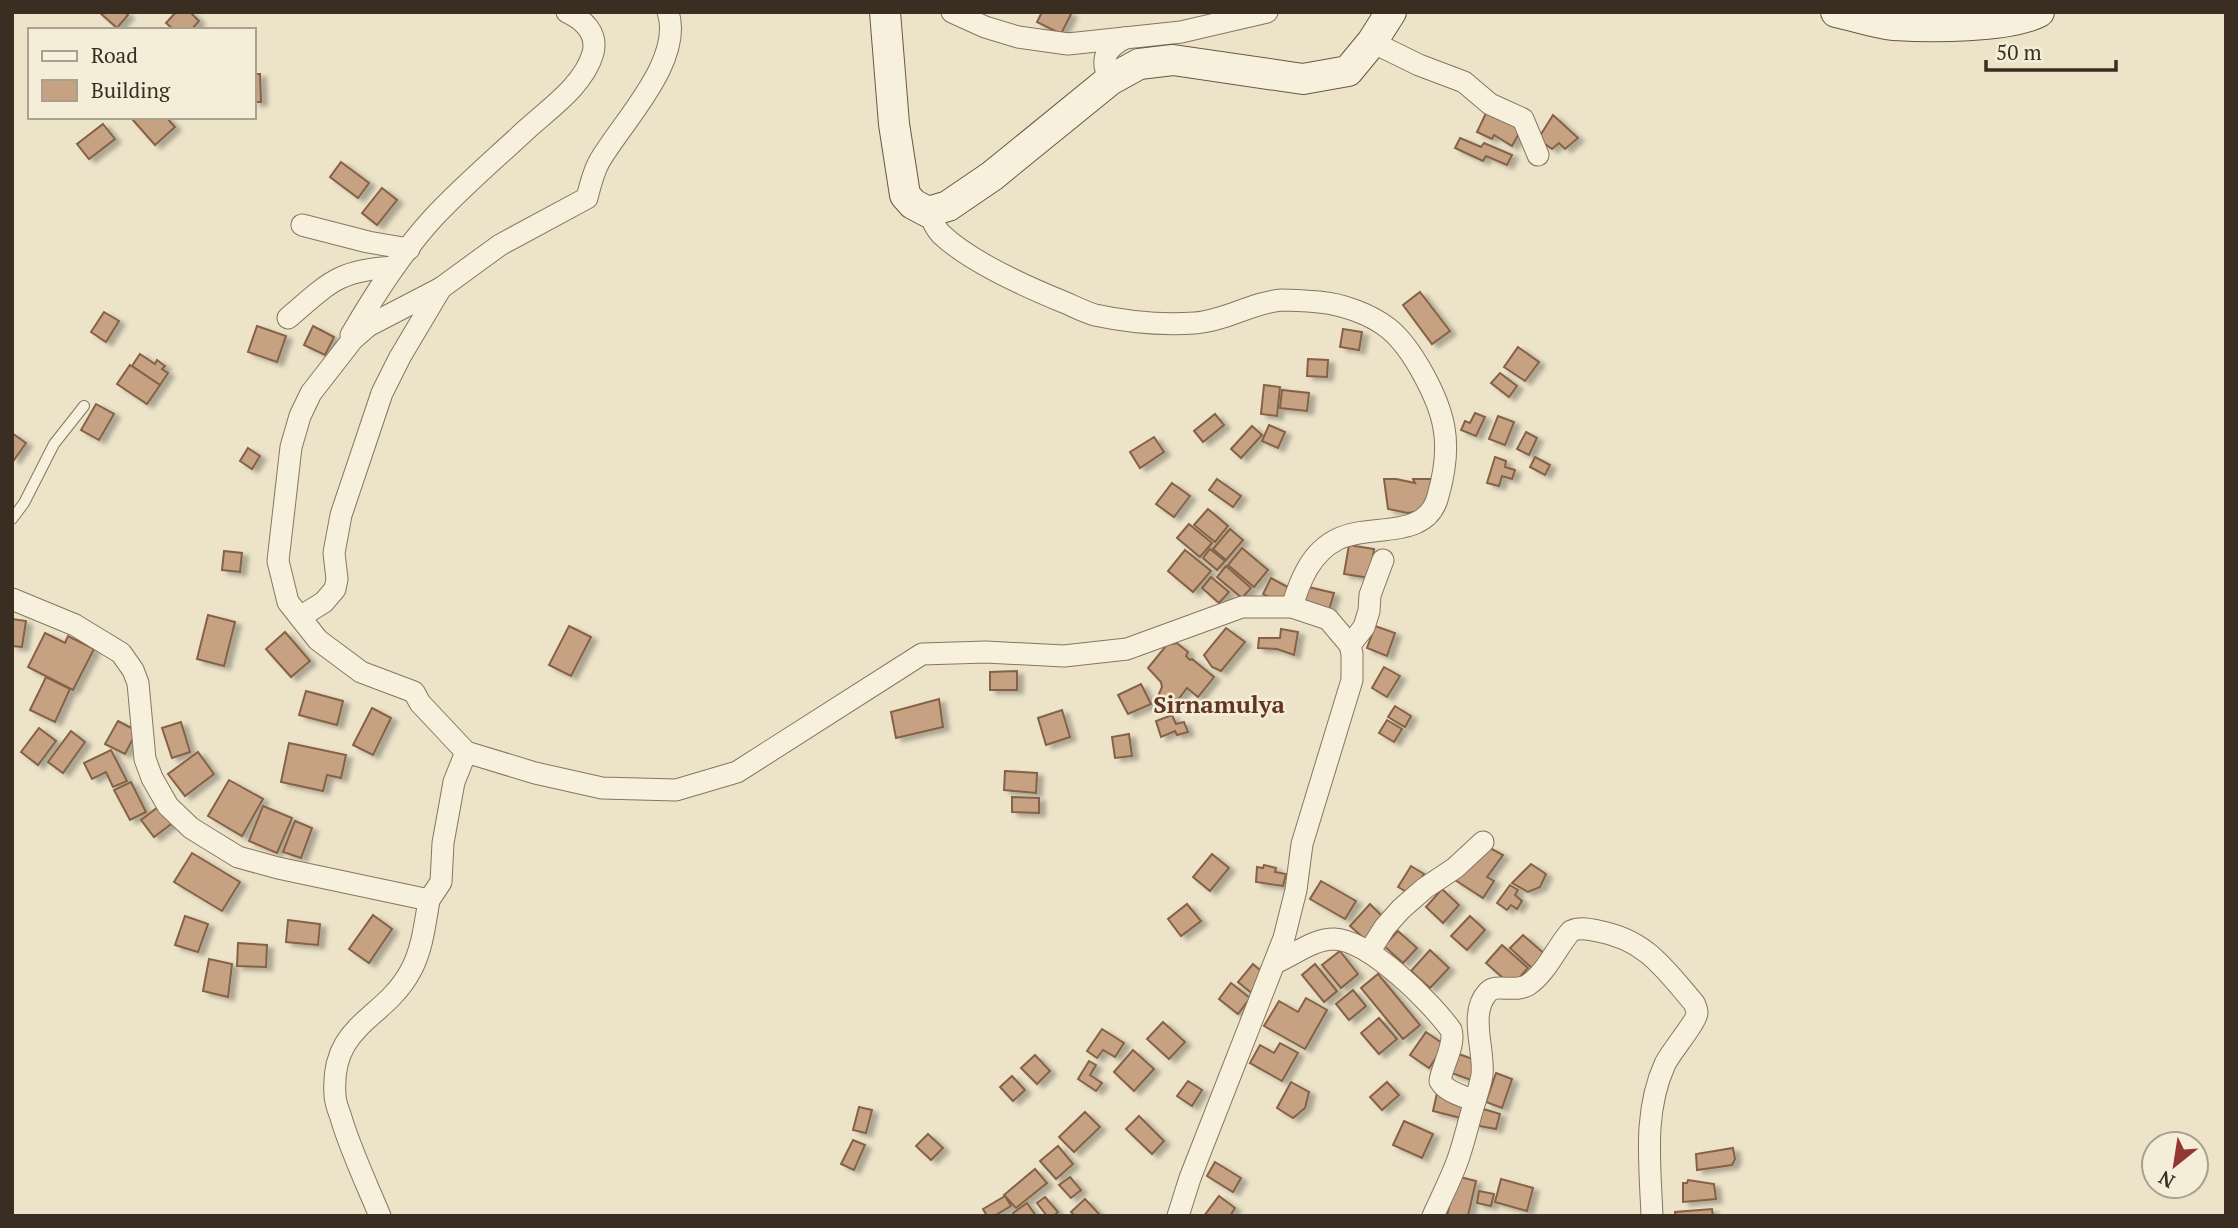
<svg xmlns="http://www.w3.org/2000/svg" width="2238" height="1228" viewBox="0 0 2238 1228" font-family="'PT Serif',serif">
	<defs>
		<filter id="shadow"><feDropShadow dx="6" dy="3.5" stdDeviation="2" flood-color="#0004"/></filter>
	</defs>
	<rect width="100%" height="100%" fill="#ece3c9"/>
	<g fill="#c7a282" stroke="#856246" stroke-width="2" filter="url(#shadow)">
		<path d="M99 12H125L128 15 117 28Z"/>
		<path d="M176 12H190L199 21 191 30H174L166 23Z"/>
		<path d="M1042 12H1068L1071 14 1061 34 1037 22Z"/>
		<path d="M254 74H260L261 102H254Z"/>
		<path d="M1488 109 1522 128 1512 146 1494 135 1492 139 1477 132Z"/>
		<path d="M1553 115 1578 138 1565 149 1559 143 1552 149 1538 139Z"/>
		<path d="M134 117H166L175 127 155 145 132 119Z"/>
		<path d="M103 124 115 139 89 159 77 144Z"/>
		<path d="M1460 138 1481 147 1484 143 1512 155 1507 165 1486 156 1483 161 1455 148Z"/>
		<path d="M341 162 369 183 358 198 330 177Z"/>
		<path d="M382 188 397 200 377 225 362 213Z"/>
		<path d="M1420 292 1450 331 1432 344 1403 305Z"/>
		<path d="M104 312 119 321 106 342 91 332Z"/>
		<path d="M257 326 286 336 277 362 248 352Z"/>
		<path d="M313 326 334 337 325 355 304 345Z"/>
		<path d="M1343 329 1362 332 1359 350 1340 347Z"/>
		<path d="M1518 347 1539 362 1525 381 1504 367Z"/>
		<path d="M140 354 155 364 157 360 165 366 162 369 168 373 160 385 132 366Z"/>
		<path d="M1308 359 1328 360 1327 377 1307 376Z"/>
		<path d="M130 365 160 385 147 404 117 384Z"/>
		<path d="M1500 373 1517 386 1509 397 1491 383Z"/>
		<path d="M1264 385 1280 387 1277 416 1261 414Z"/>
		<path d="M1282 390 1309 393 1307 411 1280 408Z"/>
		<path d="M96 404 114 414 99 440 81 430Z"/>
		<path d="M1475 413 1485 417 1476 436 1461 430 1465 421 1470 423Z"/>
		<path d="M1215 414 1224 425 1203 442 1194 431Z"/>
		<path d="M1498 416 1514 422 1505 445 1489 439Z"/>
		<path d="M1269 425 1285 432 1278 448 1262 441Z"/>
		<path d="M1252 426 1262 435 1241 458 1231 449Z"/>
		<path d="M1526 432 1537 438 1529 455 1517 449Z"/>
		<path d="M12 433 26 443 14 460 12 459Z"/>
		<path d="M1154 437 1164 452 1140 468 1130 452Z"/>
		<path d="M248 448 260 456 252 469 240 461Z"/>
		<path d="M1495 457 1506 461 1505 467 1515 470 1512 479 1502 476 1499 486 1487 483Z"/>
		<path d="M1535 457 1550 465 1545 475 1530 467Z"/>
		<path d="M1217 479 1241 496 1233 507 1209 490Z"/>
		<path d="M1384 479H1396L1415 483 1413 479H1436L1434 504 1419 511 1408 513 1388 509Z"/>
		<path d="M1172 483 1190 496 1174 517 1156 504Z"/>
		<path d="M1208 509 1228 526 1215 542 1194 525Z"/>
		<path d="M1189 524 1212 543 1200 557 1177 538Z"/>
		<path d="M1230 529 1243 540 1226 560 1213 549Z"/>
		<path d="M1349 545 1374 549 1370 578 1344 574Z"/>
		<path d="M1242 548 1268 570 1254 587 1228 565Z"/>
		<path d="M1210 549 1225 561 1217 570 1203 558Z"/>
		<path d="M1185 550 1211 571 1193 592 1168 571Z"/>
		<path d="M224 551 242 553 240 572 222 570Z"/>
		<path d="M1226 566 1251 588 1242 598 1217 577Z"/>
		<path d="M1211 577 1229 592 1219 603 1202 588Z"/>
		<path d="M1271 578 1293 590 1285 606 1263 594Z"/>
		<path d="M1304 586 1334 593 1329 610 1300 603Z"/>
		<path d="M208 615 235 622 224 666 197 659Z"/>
		<path d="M12 619 26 621 22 647 12 646Z"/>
		<path d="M569 626 591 637 571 676 549 665Z"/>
		<path d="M1375 626 1395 633 1387 656 1367 648Z"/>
		<path d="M1226 628 1245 642 1221 671 1212 667 1204 655Z"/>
		<path d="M1281 629 1298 632 1294 655 1277 649 1258 648 1259 638H1280Z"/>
		<path d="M285 632 310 661 291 677 266 649Z"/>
		<path d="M45 633 65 643 68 636 94 649 73 690 28 667Z"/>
		<path d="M1170 641 1173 644 1177 643 1188 652 1186 656 1190 660 1192 659 1214 677 1198 697 1187 688 1174 705 1165 703 1159 694 1162 687 1161 682 1148 668Z"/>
		<path d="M1384 667 1400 676 1387 697 1372 688Z"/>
		<path d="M1017 671V690H990V672Z"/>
		<path d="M46 677 70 689 55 722 30 710Z"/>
		<path d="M1141 684 1151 704 1128 714 1118 695Z"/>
		<path d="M306 691 343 701 337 725 299 715Z"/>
		<path d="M939 699 943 727 896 738 891 712Z"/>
		<path d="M1395 706 1411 716 1405 727 1388 717Z"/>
		<path d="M372 708 391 718 373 755 353 745Z"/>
		<path d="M1062 710 1070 737 1046 745 1038 718Z"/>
		<path d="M1172 715 1176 724 1184 722 1188 732 1177 735 1175 731 1161 737 1156 721Z"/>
		<path d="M1387 720 1402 729 1394 742 1379 733Z"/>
		<path d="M118 721 137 731 125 754 105 744Z"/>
		<path d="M181 722 190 752 172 758 162 728Z"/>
		<path d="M39 728 56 741 38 765 21 752Z"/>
		<path d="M71 731 85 742 63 773 48 762Z"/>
		<path d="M1129 734 1132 756 1115 758 1112 737Z"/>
		<path d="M289 743 346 755 341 778 327 775 323 791 281 782Z"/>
		<path d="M111 750 127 781 113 787 106 772 92 779 84 763Z"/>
		<path d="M198 752 214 774 185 796 168 774Z"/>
		<path d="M1005 771 1037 773 1036 793 1004 790Z"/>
		<path d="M229 780 263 799 242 836 208 816Z"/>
		<path d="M131 782 146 812 130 820 114 790Z"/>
		<path d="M1012 797 1039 798V813L1012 812Z"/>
		<path d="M162 804 175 821 154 837 141 820Z"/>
		<path d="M263 806 292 818 277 853 249 841Z"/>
		<path d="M295 821 312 828 301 858 283 852Z"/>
		<path d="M1490 848 1503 855 1487 877 1494 881 1483 898 1455 880 1469 858 1477 862Z"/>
		<path d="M192 853 240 882 222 911 174 882Z"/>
		<path d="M1212 854 1229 868 1210 891 1193 877Z"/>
		<path d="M1531 864 1546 874 1540 887 1528 892 1512 883Z"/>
		<path d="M1264 865 1276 868 1275 872 1286 874 1283 886 1256 882 1257 867 1263 868Z"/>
		<path d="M1411 866 1424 874 1412 895 1398 887Z"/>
		<path d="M1321 881 1356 901 1345 919 1310 899Z"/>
		<path d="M1510 885 1518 890 1515 895 1522 901 1517 909 1511 905 1507 910 1497 903Z"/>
		<path d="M1442 889 1459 905 1443 923 1426 907Z"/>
		<path d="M1187 904 1201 921 1181 936 1168 919Z"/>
		<path d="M1370 904 1385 919 1366 940 1350 926Z"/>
		<path d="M373 915 392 929 369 963 349 949Z"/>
		<path d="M185 916 208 924 198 952 175 945Z"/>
		<path d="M1470 916 1485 930 1467 950 1451 936Z"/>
		<path d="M288 920 320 924 318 945 286 942Z"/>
		<path d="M1398 931 1417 948 1403 963 1384 946Z"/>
		<path d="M1523 935 1547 956 1534 970 1510 948Z"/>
		<path d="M238 943 267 945 266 967 237 966Z"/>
		<path d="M1502 945 1528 968 1512 986 1486 963Z"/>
		<path d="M1430 950 1449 968 1430 988 1411 971Z"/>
		<path d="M1340 951 1358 974 1341 988 1322 965Z"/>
		<path d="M209 959 232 964 228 997 203 991Z"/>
		<path d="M1253 964 1268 977 1254 995 1238 982Z"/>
		<path d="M1315 964 1337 991 1324 1002 1302 975Z"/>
		<path d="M1378 974 1420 1025 1403 1039 1361 988Z"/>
		<path d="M1231 983 1250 998 1238 1014 1219 999Z"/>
		<path d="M1353 990 1366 1006 1349 1020 1336 1004Z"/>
		<path d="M1306 998 1327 1010 1305 1049 1264 1026 1279 1001 1298 1012Z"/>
		<path d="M1379 1018 1397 1039 1379 1054 1361 1033Z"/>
		<path d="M1163 1022 1185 1042 1169 1059 1147 1039Z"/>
		<path d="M1102 1029 1124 1043 1115 1057 1103 1050 1097 1058 1087 1051Z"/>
		<path d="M1426 1032 1445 1045 1429 1068 1410 1055Z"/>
		<path d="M1280 1043 1298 1053 1282 1081 1250 1063 1260 1045 1274 1053Z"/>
		<path d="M1133 1050 1154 1069 1134 1091 1114 1072Z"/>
		<path d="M1456 1053 1478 1061 1471 1080 1449 1072Z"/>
		<path d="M1035 1055 1050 1071 1037 1084 1021 1068Z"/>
		<path d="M1089 1061 1096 1065 1090 1075 1102 1083 1096 1091 1078 1079Z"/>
		<path d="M1496 1073 1512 1079 1502 1108 1486 1102Z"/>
		<path d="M1012 1076 1025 1090 1013 1101 1000 1087Z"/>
		<path d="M1188 1081 1202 1090 1192 1106 1177 1096Z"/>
		<path d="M1291 1082 1309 1092 1305 1108 1293 1118 1277 1108Z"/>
		<path d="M1387 1082 1399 1095 1382 1110 1370 1097Z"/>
		<path d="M1437 1093 1469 1101 1465 1119 1433 1111Z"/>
		<path d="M859 1107 872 1110 866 1133 853 1130Z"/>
		<path d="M1480 1108 1500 1114 1496 1129 1474 1125Z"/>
		<path d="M1085 1112 1100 1127 1074 1152 1059 1137Z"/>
		<path d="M1139 1116 1164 1141 1152 1154 1126 1129Z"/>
		<path d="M1404 1121 1433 1134 1422 1158 1393 1145Z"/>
		<path d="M928 1134 943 1148 931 1160 916 1146Z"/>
		<path d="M853 1140 865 1145 854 1170 841 1164Z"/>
		<path d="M1058 1146 1073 1164 1056 1179 1040 1161Z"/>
		<path d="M1733 1148 1735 1159 1732 1165 1697 1170 1696 1154Z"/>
		<path d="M1215 1162 1241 1178 1233 1192 1207 1176Z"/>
		<path d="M1035 1169 1047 1183 1016 1208 1004 1195Z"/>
		<path d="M1456 1176 1476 1181 1468 1216H1447Z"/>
		<path d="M1070 1177 1081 1190 1071 1198 1059 1185Z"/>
		<path d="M1501 1179 1533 1188 1527 1211 1495 1202Z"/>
		<path d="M1688 1180 1714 1184 1716 1199 1683 1202V1183H1687Z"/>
		<path d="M1479 1191 1494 1194 1491 1206 1477 1203Z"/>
		<path d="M1005 1196 1011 1206 994 1216H987L983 1209Z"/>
		<path d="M1219 1196 1235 1208 1230 1216H1204Z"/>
		<path d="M1045 1197 1058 1212 1054 1216H1047L1037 1203Z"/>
		<path d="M1085 1199 1101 1216H1075L1071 1212Z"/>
		<path d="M1027 1203 1036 1216H1015L1013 1213Z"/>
		<path d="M1712 1209 1713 1216H1675V1212Z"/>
	</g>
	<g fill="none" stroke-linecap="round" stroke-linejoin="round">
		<defs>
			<path id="lane" d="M12 519 24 503 54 444 84 406"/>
			<g id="street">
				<path d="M952 12 985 27 1018 37 1068 44 1181 32 1267 12"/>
				<path d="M1372 42 1419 65 1464 82 1490 104 1523 119 1538 155"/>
				<path d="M1110 80C1099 59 1106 48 1125 38"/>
				<path d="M928 212C932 219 935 228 941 234 969 261 1029 288 1066 303 1075 307 1085 312 1095 315 1127 322 1163 325 1195 323 1225 321 1253 302 1282 300 1294 300 1307 301 1319 302 1342 304 1370 314 1388 328 1412 347 1439 398 1444 428 1448 450 1444 475 1438 496 1427 541 1370 523 1338 539 1311 552 1300 580 1292 607"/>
				<path d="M302 225 368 242 409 249"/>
				<path d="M288 318C329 283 338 270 394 267"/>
				<path d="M351 335C375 294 401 253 434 217 463 186 496 158 527 129 550 108 584 85 593 53 598 33 584 20 567 12"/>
				<path d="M12 599 75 625 121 653 133 670 138 683 145 759 152 778 168 806 191 828 238 857 278 868 429 900 441 882 443 843 454 782 466 752 535 773 602 788 676 790 737 772 922 654 986 652 1064 656 1127 649 1242 607H1292L1328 619 1350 645 1352 654V680L1302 844 1296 890 1284 938 1190 1178 1178 1216"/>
				<path d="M300 617 324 602 335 589 337 579 334 553 341 515 382 393 400 357 441 288"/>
				<path d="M1350 645 1364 627 1369 611 1370 595 1383 560"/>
				<path d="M466 752 420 703 414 692 361 672 318 640 288 602 278 561 291 447 300 416 311 393 353 339 368 326 441 288 500 245 587 198C590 186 593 173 599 162 621 123 684 61 668 12"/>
				<path d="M1369 952 1385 927 1401 909 1425 888 1455 868 1483 842"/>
				<path d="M1275 963C1294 955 1313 939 1334 939 1369 940 1431 1002 1451 1030 1456 1044 1442 1066 1440 1081 1446 1092 1463 1096 1475 1101"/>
				<path d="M380 1216C367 1185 352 1153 342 1121 340 1113 335 1104 335 1095 330 1024 383 1021 410 972 422 951 425 924 429 900"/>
				<path d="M1433 1216C1441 1198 1450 1181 1457 1162 1463 1146 1467 1128 1472 1111 1475 1100 1480 1087 1482 1075 1485 1050 1468 1013 1488 992 1496 983 1515 993 1528 985 1547 972 1556 948 1571 931 1580 927 1588 929 1598 931 1646 940 1664 968 1694 1003 1695 1005 1697 1011 1697 1013 1697 1021 1670 1053 1665 1064 1643 1112 1650 1164 1652 1216"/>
			</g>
			<g id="secondary">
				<path d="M885 12 894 124 905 195 913 204 928 212 948 206 992 176 1110 80 1139 64 1173 60 1303 79 1348 71 1372 42 1391 12"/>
				<path d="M1836 12C1855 16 1875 23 1894 25 1930 27 2008 28 2039 12"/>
			</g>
		</defs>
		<use href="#lane" stroke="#87765f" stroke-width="12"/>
		<use href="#street" stroke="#87765f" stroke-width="23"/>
		<use href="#secondary" stroke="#695842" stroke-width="32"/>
		<use href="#lane" stroke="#f7f0dc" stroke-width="10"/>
		<use href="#street" stroke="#f7f0dc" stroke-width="21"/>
		<use href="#secondary" stroke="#f7f0dc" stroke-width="30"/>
	</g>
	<g text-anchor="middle" stroke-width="5" stroke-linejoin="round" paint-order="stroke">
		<g font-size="24" font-weight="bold" fill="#623424" stroke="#f4edd8">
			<text x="1219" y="713">Sirnamulya</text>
		</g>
	</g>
	<rect width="2238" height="1228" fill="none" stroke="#392e21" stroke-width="28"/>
	<rect x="28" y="28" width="228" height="91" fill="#f4edd8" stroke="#a9a18f" stroke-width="2"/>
	<rect x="42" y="51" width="35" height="10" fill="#f7f0dc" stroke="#a9a18f" stroke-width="2"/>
	<text x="91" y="63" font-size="21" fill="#392e21">Road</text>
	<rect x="42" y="80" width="35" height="21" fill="#c7a282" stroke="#a9a18f" stroke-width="2"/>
	<text x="91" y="98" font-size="21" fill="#392e21">Building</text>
	<g transform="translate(2175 1165) rotate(210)"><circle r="33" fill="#f4edd8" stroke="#a9a18f" stroke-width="2"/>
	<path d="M0-5L12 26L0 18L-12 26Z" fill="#923733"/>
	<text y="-10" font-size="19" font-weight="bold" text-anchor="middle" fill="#392e21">N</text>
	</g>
	<path d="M1986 60v10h130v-10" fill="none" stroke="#392e21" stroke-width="3.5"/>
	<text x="1996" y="60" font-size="21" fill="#392e21" stroke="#f4edd8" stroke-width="5" paint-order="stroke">50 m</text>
</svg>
